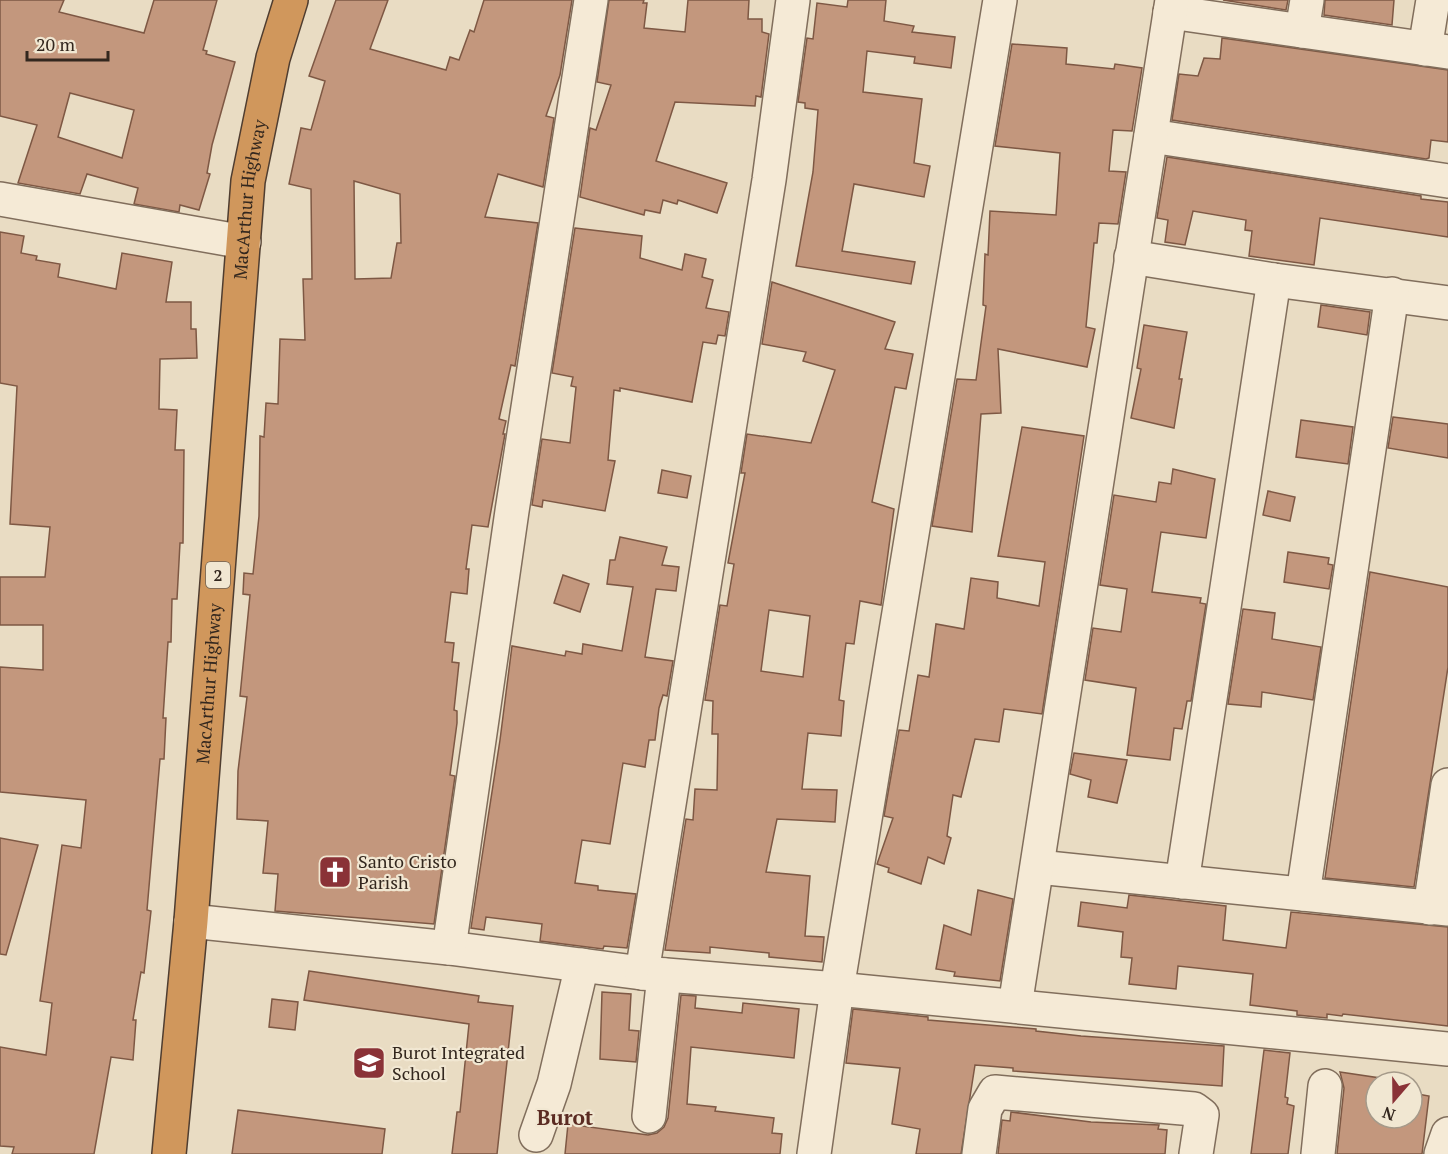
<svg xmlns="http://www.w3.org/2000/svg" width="1448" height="1154" viewBox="0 0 1448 1154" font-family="'PT Serif',serif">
	<rect width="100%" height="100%" fill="#e9dcc3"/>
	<g fill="#c3977d" stroke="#7e5844" stroke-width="1.5" fill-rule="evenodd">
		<path d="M0 0H64L59 12 144 33 154 0H217L203 50 207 51 206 54 235 62 212 145 207 173 210 174 199 210 180 205 179 212 134 204 138 188 87 174 80 194 18 183 37 125 0 116ZM70 93 134 110 122 158 58 137Z"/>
		<path d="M336 0H388L370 49 446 70 450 57 459 60 470 30 474 32 484 0H572L560 75 546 116 554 118 543 187 498 174 485 217 538 223 515 366 511 365 499 419 506 421 503 434H505L488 527 472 525 466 569H469L467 594 451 592 445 642 454 643 452 662 459 663 454 710 457 711V723L450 775 455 776 434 924 275 911 278 874 263 873 268 821 237 819 238 771 247 697 240 696 250 595 243 594 244 573 253 574 259 516 260 436 264 437 266 403 278 404 280 339 305 340 303 279H312L311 189 289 184 301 128 311 130 325 81 309 76ZM354 181 400 194 401 243H397L391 278 355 279Z"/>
		<path d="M609 0H644L643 3H647L644 28 685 32 688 0H749L748 19H762V32L769 34 761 97 756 96 755 106 675 102 656 161 727 183 717 213 678 200 677 204 663 200 660 213 645 210 644 215 580 197 590 128 596 130 611 85 597 82Z"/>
		<path d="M848 0H886L884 21 914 26 912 32 955 37 951 68 914 63 915 57 867 51 863 92 922 99 914 163 930 166 924 197 854 184 842 251 915 262 911 284 796 266 813 172 818 110 805 108V103L798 102 807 38 813 39 817 3 847 7Z"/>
		<path d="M1223 0H1288L1286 10Z"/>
		<path d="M1325 0H1394L1392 25 1324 15Z"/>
		<path d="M1222 38 1448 70V142L1431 140 1429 158 1426 159 1172 120 1179 74 1198 76 1204 58 1220 59Z"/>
		<path d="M1012 44 1067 48 1066 64 1114 69 1115 64 1142 68 1132 131 1113 130 1109 171 1126 172 1118 224 1099 223 1097 243H1094L1086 327 1095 329 1087 367 998 349 1001 413 981 414 972 532 932 526 957 379 976 380 986 306 983 305 985 254 988 255 990 211 1056 215 1060 153 995 146Z"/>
		<path d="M1167 157 1421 196V199L1448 202V237L1320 218 1314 265 1249 256 1252 231 1245 230 1246 220 1193 211 1185 245 1165 242 1168 220 1157 218Z"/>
		<path d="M575 228 642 236 640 258 682 270 685 254 706 259 702 277 713 280 706 308 729 312 725 336 718 335 716 344 703 342 692 402 620 388V391L614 390 608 460 615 461 605 511 543 500 542 507 532 505 542 439 570 443 576 387 571 386 573 377 552 373Z"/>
		<path d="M0 232 24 236 21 253 37 256 36 260 60 264 58 277 116 289 122 253 172 262 166 302H191V329H196L197 358 160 359 159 409 177 410 175 450H184L183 543H180L177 599H172L171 642H168L163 718H166L164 759H160L147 910 151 911 144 973 141 972 133 1020H136L133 1060 111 1057 94 1154H12L14 1147 0 1146V1047L46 1055 52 1003 40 1001 62 845 81 848 86 800 0 792V667L43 670V625H0V577H45L50 527 10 524 17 386 0 383Z"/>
		<path d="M772 282 895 322 885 349 913 354 906 389 895 387 872 502 894 509 881 605 860 601 854 644 846 643 839 700 844 701 841 736 808 733 802 789 837 790 835 822 777 819 766 872 810 876 805 936 824 937 822 962 769 957V953L710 947V953L665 950 686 819 693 820 695 789 717 790 718 734H712L713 701 705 700 720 605 727 606 734 564 728 563 745 473H741L747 434 811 443 835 370 803 361 806 352 762 344ZM769 610 810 616 803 677 761 671Z"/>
		<path d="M1321 305 1370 312 1367 335 1318 327Z"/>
		<path d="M1144 325 1187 332 1179 379H1182L1174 428 1131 418 1141 369 1137 368Z"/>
		<path d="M1393 417 1448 424V458L1388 448Z"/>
		<path d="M1301 420 1353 427 1348 464 1296 457Z"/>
		<path d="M1022 427 1084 436 1042 714 1004 709 999 742 975 739 961 797 953 795 947 836 951 838 944 864 928 857 921 884 888 872 889 868 877 864 893 818 884 816 899 730 909 731 918 675 929 677 936 624 964 629 971 578 998 582 997 598 1039 606 1045 562 998 556Z"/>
		<path d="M1173 469 1215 479 1206 538 1161 532 1152 592 1201 598 1200 603 1206 604 1191 701H1187L1182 729 1174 728 1170 760 1127 755 1136 688 1085 680 1093 628 1121 632 1127 589 1100 585 1114 495 1156 502 1159 482 1171 484Z"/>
		<path d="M662 470 691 476 687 498 658 493Z"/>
		<path d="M1268 491 1295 497 1290 521 1263 515Z"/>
		<path d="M620 537 667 547 662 565 679 567 676 591 656 589 645 657 673 661 667 696 663 695 659 708 655 740H649L645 767 623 763 610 844 582 840 575 883 598 886V890L636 894 627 948 604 946 603 949 540 941 542 924 486 917 484 930 471 928 500 740 512 646 565 656 566 651 582 654 583 644 622 651 633 587 607 584 610 560H615Z"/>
		<path d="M1288 552 1329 558 1328 564 1333 565 1329 589 1284 582Z"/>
		<path d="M1370 572 1448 587V667L1414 887 1325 878Z"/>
		<path d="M563 575 589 584 580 612 554 603Z"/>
		<path d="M1243 609 1275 613 1272 639 1321 647 1313 700 1262 692 1261 707 1228 704Z"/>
		<path d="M1074 753 1127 760 1117 803 1088 797 1091 780 1070 774Z"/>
		<path d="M0 838 38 845 6 955 0 954Z"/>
		<path d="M978 890 1013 899 1000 981 954 976 955 972 936 969 944 925 971 935Z"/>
		<path d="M1129 895 1226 906 1223 940 1286 948 1291 912 1448 927V1026L1343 1014 1342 1016 1327 1014V1018L1297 1015V1011L1250 1005 1253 974 1178 966 1176 989 1129 984 1132 958 1121 957 1123 932 1078 926 1081 902 1127 908Z"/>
		<path d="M309 971 479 996 478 1002 513 1006 497 1154H452L457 1112H460L469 1024 304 1000Z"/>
		<path d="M602 992 631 994 629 1030 639 1031 636 1062 600 1059Z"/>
		<path d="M681 995 696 996 695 1008 742 1013 743 1003 799 1009 794 1058 691 1047 687 1104 716 1107 715 1111 774 1118 772 1133 782 1134 780 1154H565L568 1124 648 1135 657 1133 664 1127 668 1118Z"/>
		<path d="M272 999 298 1002 295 1030 269 1027Z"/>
		<path d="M853 1009 928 1017V1020L1036 1029V1031L1081 1036 1224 1046 1222 1086 1013 1071V1068L975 1065 961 1154H916L920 1129 892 1124 900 1068 846 1063Z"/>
		<path d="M1264 1050 1290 1053 1285 1097 1288 1098 1287 1104 1294 1106 1288 1154H1251Z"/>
		<path d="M1340 1072 1380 1078V1082H1376V1118H1412V1093L1429 1096 1422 1154H1337L1344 1088Z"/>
		<path d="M238 1110 385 1129 382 1154H232Z"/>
		<path d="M1011 1112 1091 1122 1159 1125 1158 1129 1167 1130 1165 1154H998L1002 1120 1010 1121Z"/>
	</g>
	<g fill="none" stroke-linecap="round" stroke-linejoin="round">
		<defs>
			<g id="minor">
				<path d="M1170 12 1448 52"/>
				<path d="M1302 31 1307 0"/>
				<path d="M1425 49 1433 0"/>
				<path d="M1151 136 1448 181"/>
				<path d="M0 199 244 242"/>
				<path d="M1131 257 1274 280 1448 303"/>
				<path d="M1038 867 1448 909"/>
				<path d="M1182 882 1274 280"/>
				<path d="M1303 894 1392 294"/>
				<path d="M1430 908 1448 785"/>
				<path d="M191 921 449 948 642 973 837 989 1448 1049"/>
				<path d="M449 948 512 511 591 0"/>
				<path d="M642 973 769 180 793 0"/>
				<path d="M1015 1006 1172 0"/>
				<path d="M649 1116 664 975"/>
				<path d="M536 1135 554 1084 582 965"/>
				<path d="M814 1154 837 989 1000 0"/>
				<path d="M979 1154 985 1109 995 1092 1194 1109 1202 1115 1196 1154"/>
				<path d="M1318 1154 1325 1086"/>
				<path d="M1441 1154 1448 1134"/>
			</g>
			<g id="highway">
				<path id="s1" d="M169 1154 191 921 248 181 273 58 291 0"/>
			</g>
		</defs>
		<use href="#minor" stroke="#816e5c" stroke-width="36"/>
		<use href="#highway" stroke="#4f3d30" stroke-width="36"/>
		<use href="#minor" stroke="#f5ead6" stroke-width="33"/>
		<use href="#highway" stroke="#d0975c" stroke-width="33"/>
	</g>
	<defs>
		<symbol id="church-square" viewBox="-11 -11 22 22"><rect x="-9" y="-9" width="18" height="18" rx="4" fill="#8a3237" stroke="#f1e7d2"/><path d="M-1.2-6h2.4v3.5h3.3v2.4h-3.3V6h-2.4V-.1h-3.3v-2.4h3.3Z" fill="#fff"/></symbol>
		<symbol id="school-square" viewBox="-11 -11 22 22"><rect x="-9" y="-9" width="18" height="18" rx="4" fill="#8a3237" stroke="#f1e7d2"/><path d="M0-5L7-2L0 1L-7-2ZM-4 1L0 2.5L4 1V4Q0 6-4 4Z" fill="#fff"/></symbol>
	</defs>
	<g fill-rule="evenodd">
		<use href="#church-square" x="316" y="853" width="38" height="38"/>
		<use href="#school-square" x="350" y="1044" width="38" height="38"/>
	</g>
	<g text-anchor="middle" stroke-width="4.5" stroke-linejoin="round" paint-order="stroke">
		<rect fill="#f1e7d2" stroke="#6c6154" stroke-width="1.5" x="206" y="562" width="24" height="26" rx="4.5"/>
		<g font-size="16" font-weight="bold" fill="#33271e">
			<text x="218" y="581">2</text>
		</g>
		<g font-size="18" fill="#33271e" stroke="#f1e7d2">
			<text dy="6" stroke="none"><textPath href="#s1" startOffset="958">MacArthur Highway</textPath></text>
			<text dy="6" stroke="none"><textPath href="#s1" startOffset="472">MacArthur Highway</textPath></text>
		</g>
		<g font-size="18" fill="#33271e" stroke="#f1e7d2" text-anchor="start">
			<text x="358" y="868">Santo Cristo<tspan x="358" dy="21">Parish</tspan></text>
			<text x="392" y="1059">Burot Integrated<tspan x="392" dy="21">School</tspan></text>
		</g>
		<g font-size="21" font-weight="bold" fill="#5b2b22" stroke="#f1e7d2">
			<text x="565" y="1125">Burot</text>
		</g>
	</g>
	<g transform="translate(1394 1100) rotate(200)"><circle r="28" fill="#f1e7d2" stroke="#a59a8a" stroke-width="1.5"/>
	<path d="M0-4.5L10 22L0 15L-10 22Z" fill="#8a3237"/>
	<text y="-9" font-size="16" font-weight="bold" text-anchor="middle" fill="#33271e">N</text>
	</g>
	<path d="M27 51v9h81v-9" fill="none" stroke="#33271e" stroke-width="3"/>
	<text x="36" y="51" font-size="18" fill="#33271e" stroke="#f1e7d2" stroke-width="4.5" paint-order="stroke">20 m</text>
</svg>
